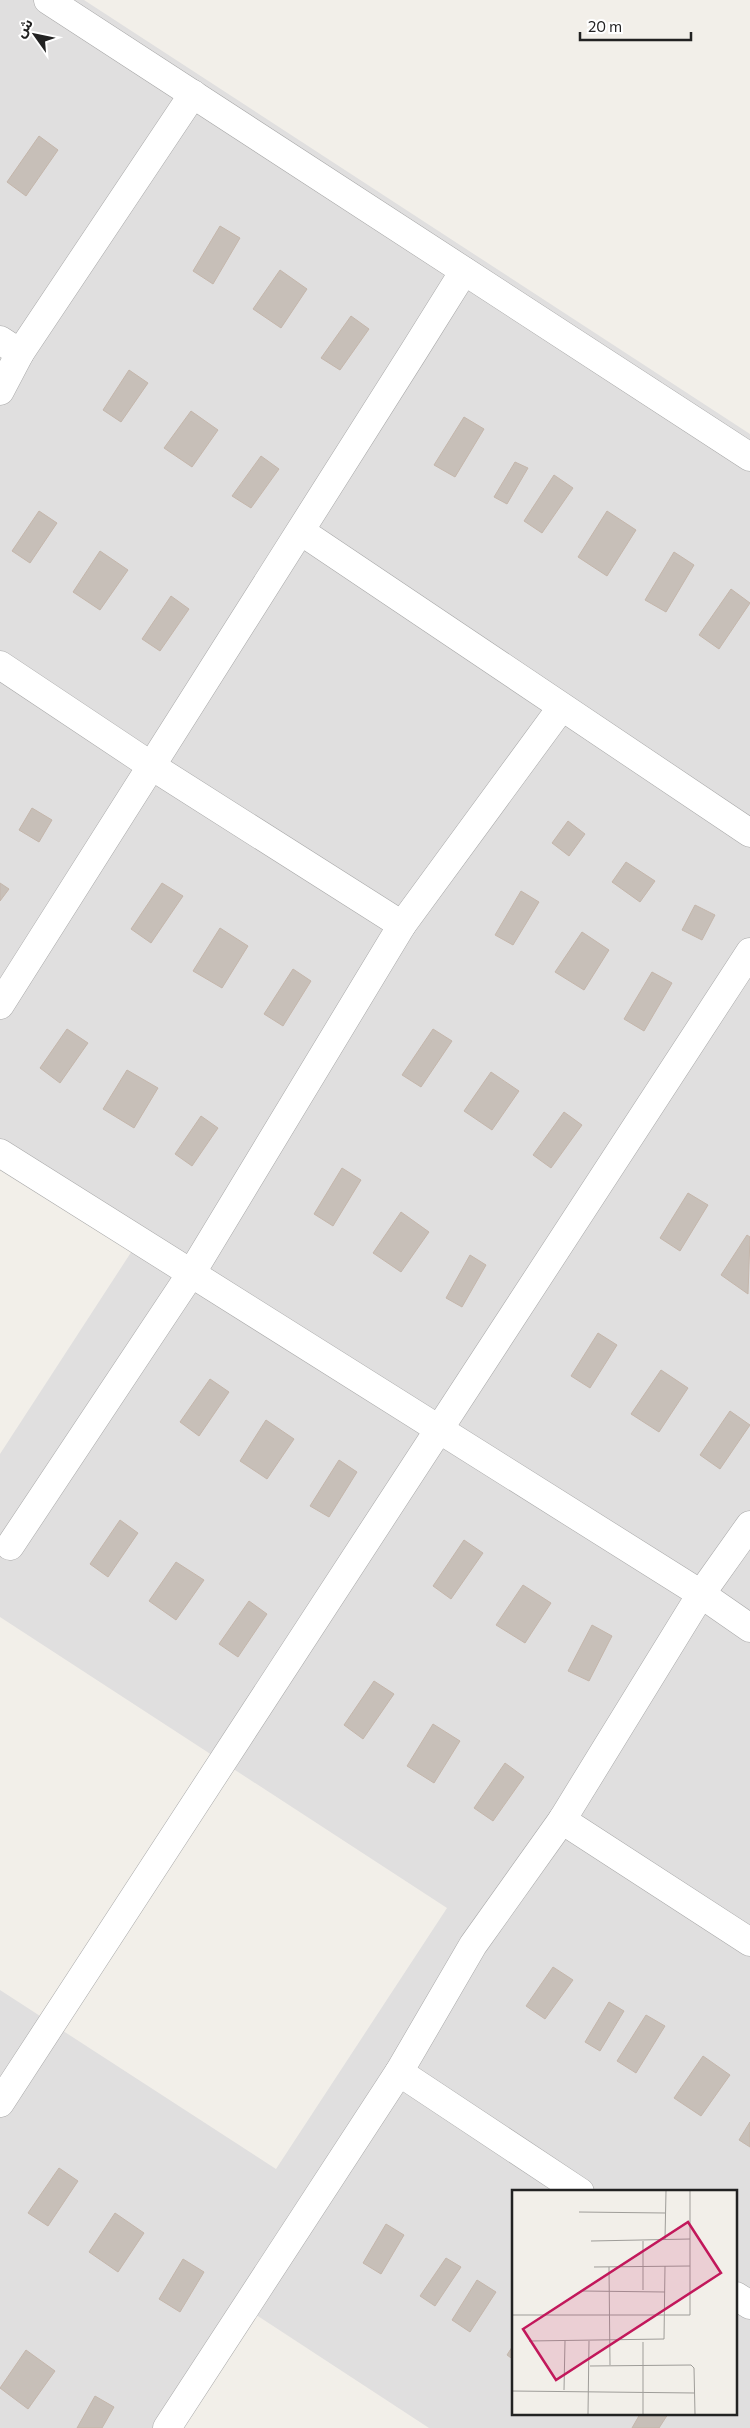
<svg xmlns="http://www.w3.org/2000/svg" width="750" height="2428" viewBox="0 0 750 2428" font-family="Commissioner,'Noto Sans Arabic',sans-serif">
	<rect width="100%" height="100%" fill="#f2efe9"/>
	<path fill="#e0dfdf" fill-rule="evenodd" d="M0 0H84L750 434V2428H429L247 2309 169 2428H0V1990L276 2169 447 1908 0 1617V1454L141 1237 0 1145ZM514 2192H736V2414H514Z"/>
	<g fill="#c7bfb8" stroke="#c4b6ab">
		<path d="M39 136 58 150 26 196 7 182Z"/>
		<path d="M220 226 240 238 213 284 193 271Z"/>
		<path d="M280 270 307 289 281 328 253 309Z"/>
		<path d="M351 316 369 329 340 370 321 358Z"/>
		<path d="M129 370 148 383 121 422 103 410Z"/>
		<path d="M191 411 218 430 192 467 164 448Z"/>
		<path d="M464 417 484 429 455 477 434 465Z"/>
		<path d="M261 456 279 469 251 508 232 496Z"/>
		<path d="M515 462 528 468 507 504 494 497Z"/>
		<path d="M554 475 573 488 542 533 524 521Z"/>
		<path d="M39 511 57 523 30 563 12 551Z"/>
		<path d="M607 511 636 530 607 576 578 557Z"/>
		<path d="M100 551 128 570 100 610 73 592Z"/>
		<path d="M674 552 694 565 666 612 645 600Z"/>
		<path d="M731 589 750 603 719 649 699 635Z"/>
		<path d="M171 596 189 609 160 651 142 639Z"/>
		<path d="M32 808 52 820 39 842 19 830Z"/>
		<path d="M568 821 585 834 569 856 552 843Z"/>
		<path d="M626 862 655 881 640 902 612 882Z"/>
		<path d="M0 883 9 889 0 901Z"/>
		<path d="M162 883 183 896 151 943 131 929Z"/>
		<path d="M521 891 539 902 513 945 495 935Z"/>
		<path d="M695 905 715 915 702 940 682 930Z"/>
		<path d="M220 928 248 946 222 988 193 971Z"/>
		<path d="M582 932 609 950 584 990 555 972Z"/>
		<path d="M293 969 311 981 283 1026 264 1014Z"/>
		<path d="M652 972 672 983 644 1031 624 1019Z"/>
		<path d="M67 1029 88 1043 60 1083 40 1068Z"/>
		<path d="M433 1029 452 1041 421 1087 402 1075Z"/>
		<path d="M127 1070 158 1088 134 1128 103 1109Z"/>
		<path d="M491 1072 519 1091 492 1130 464 1111Z"/>
		<path d="M564 1112 582 1125 551 1168 533 1155Z"/>
		<path d="M201 1116 218 1128 192 1166 175 1154Z"/>
		<path d="M342 1168 361 1180 333 1226 314 1214Z"/>
		<path d="M688 1193 708 1205 680 1251 660 1238Z"/>
		<path d="M401 1212 429 1232 401 1272 373 1253Z"/>
		<path d="M747 1235 750 1237 748 1294 721 1275Z"/>
		<path d="M470 1255 486 1265 462 1307 446 1298Z"/>
		<path d="M598 1333 617 1345 590 1388 571 1376Z"/>
		<path d="M661 1370 688 1388 659 1432 631 1414Z"/>
		<path d="M210 1379 229 1392 199 1436 180 1422Z"/>
		<path d="M730 1411 750 1425 720 1469 700 1455Z"/>
		<path d="M266 1420 294 1439 267 1479 240 1461Z"/>
		<path d="M339 1460 357 1472 329 1517 310 1506Z"/>
		<path d="M120 1520 138 1533 108 1577 90 1564Z"/>
		<path d="M464 1540 483 1553 451 1599 433 1586Z"/>
		<path d="M176 1562 204 1580 176 1620 149 1601Z"/>
		<path d="M523 1585 551 1603 525 1643 496 1625Z"/>
		<path d="M249 1601 267 1614 238 1657 219 1644Z"/>
		<path d="M592 1625 612 1636 589 1681 568 1671Z"/>
		<path d="M374 1681 394 1694 363 1739 344 1725Z"/>
		<path d="M433 1724 460 1741 434 1783 407 1766Z"/>
		<path d="M505 1763 524 1777 493 1821 474 1808Z"/>
		<path d="M553 1967 573 1980 545 2019 526 2006Z"/>
		<path d="M609 2002 624 2011 600 2051 585 2042Z"/>
		<path d="M646 2015 665 2026 636 2073 617 2061Z"/>
		<path d="M703 2056 730 2075 701 2116 674 2098Z"/>
		<path d="M750 2122V2147L739 2140Z"/>
		<path d="M59 2168 78 2181 48 2226 28 2213Z"/>
		<path d="M115 2213 144 2233 118 2272 89 2252Z"/>
		<path d="M386 2224 404 2235 381 2274 363 2263Z"/>
		<path d="M446 2258 461 2267 435 2306 420 2296Z"/>
		<path d="M183 2259 204 2272 180 2312 159 2299Z"/>
		<path d="M477 2280 496 2292 470 2332 452 2320Z"/>
		<path d="M514 2344V2360L507 2355Z"/>
		<path d="M26 2350 55 2371 28 2409 0 2388Z"/>
		<path d="M95 2396 114 2407 102 2428H77Z"/>
		<path d="M640 2414H668L659 2428H632Z"/>
	</g>
	<g fill="none" stroke-linecap="round" stroke-linejoin="round">
		<defs>
			<g id="minor">
				<path d="M48 0 750 457"/>
				<path d="M0 340 20 353"/>
				<path d="M0 391 20 353 193 94"/>
				<path d="M302 532 750 833"/>
				<path d="M0 665 150 765 402 925"/>
				<path d="M0 1005C153 760 311 517 464 271"/>
				<path d="M0 1153 701 1594 750 1628"/>
				<path d="M10 1546 194 1269 402 925 561 708"/>
				<path d="M562 1820 750 1942"/>
				<path d="M399 2072 580 2192"/>
				<path d="M0 2103 750 952"/>
				<path d="M736 2296 750 2305"/>
				<path d="M167 2428 399 2072 473 1945 562 1820 701 1594 750 1525"/>
			</g>
		</defs>
		<use href="#minor" stroke="#a9a9a9" stroke-width="29"/>
		<use href="#minor" stroke="#fff" stroke-width="28"/>
	</g>
	<g transform="translate(512 2190)">
		<rect width="225" height="225" fill="#f2efe9"/>
		<path fill="none" stroke="#9f9d99" stroke-width="1" d="M67 22 153 23M153 49 154 1M79 51 178 49M82 77 178 76M97 77 98 175M131 100V51M71 101 153 102M0 125H178V1M17 151 152 149 153 76M78 176 179 175 182 178 183 224M52 200 53 151M0 201 183 203M76 224 77 151M131 224V152"/>
		<path fill="#c2185b" fill-opacity="0.15" stroke="#c2185b" stroke-width="2.5" d="M176 32 209 83 44 190 11 139Z"/>
		<rect width="225" height="225" fill="none" stroke="#222" stroke-width="2.5"/>
	</g>
	<g transform="translate(35 35) rotate(303)" stroke="#ffffff" stroke-width="4" paint-order="stroke">
	<path d="M0-4L9 19L0 12L-9 19Z" fill="#222222"/>
	<text y="-8" font-size="14" font-weight="bold" text-anchor="middle" fill="#222222">ش</text>
	</g>
	<path d="M580 32v8h111v-8" fill="none" stroke="#222222" stroke-width="2.5"/>
	<text x="588" y="32" font-size="15" fill="#222222" stroke="#ffffff" stroke-width="4" paint-order="stroke">20 m</text>
</svg>
